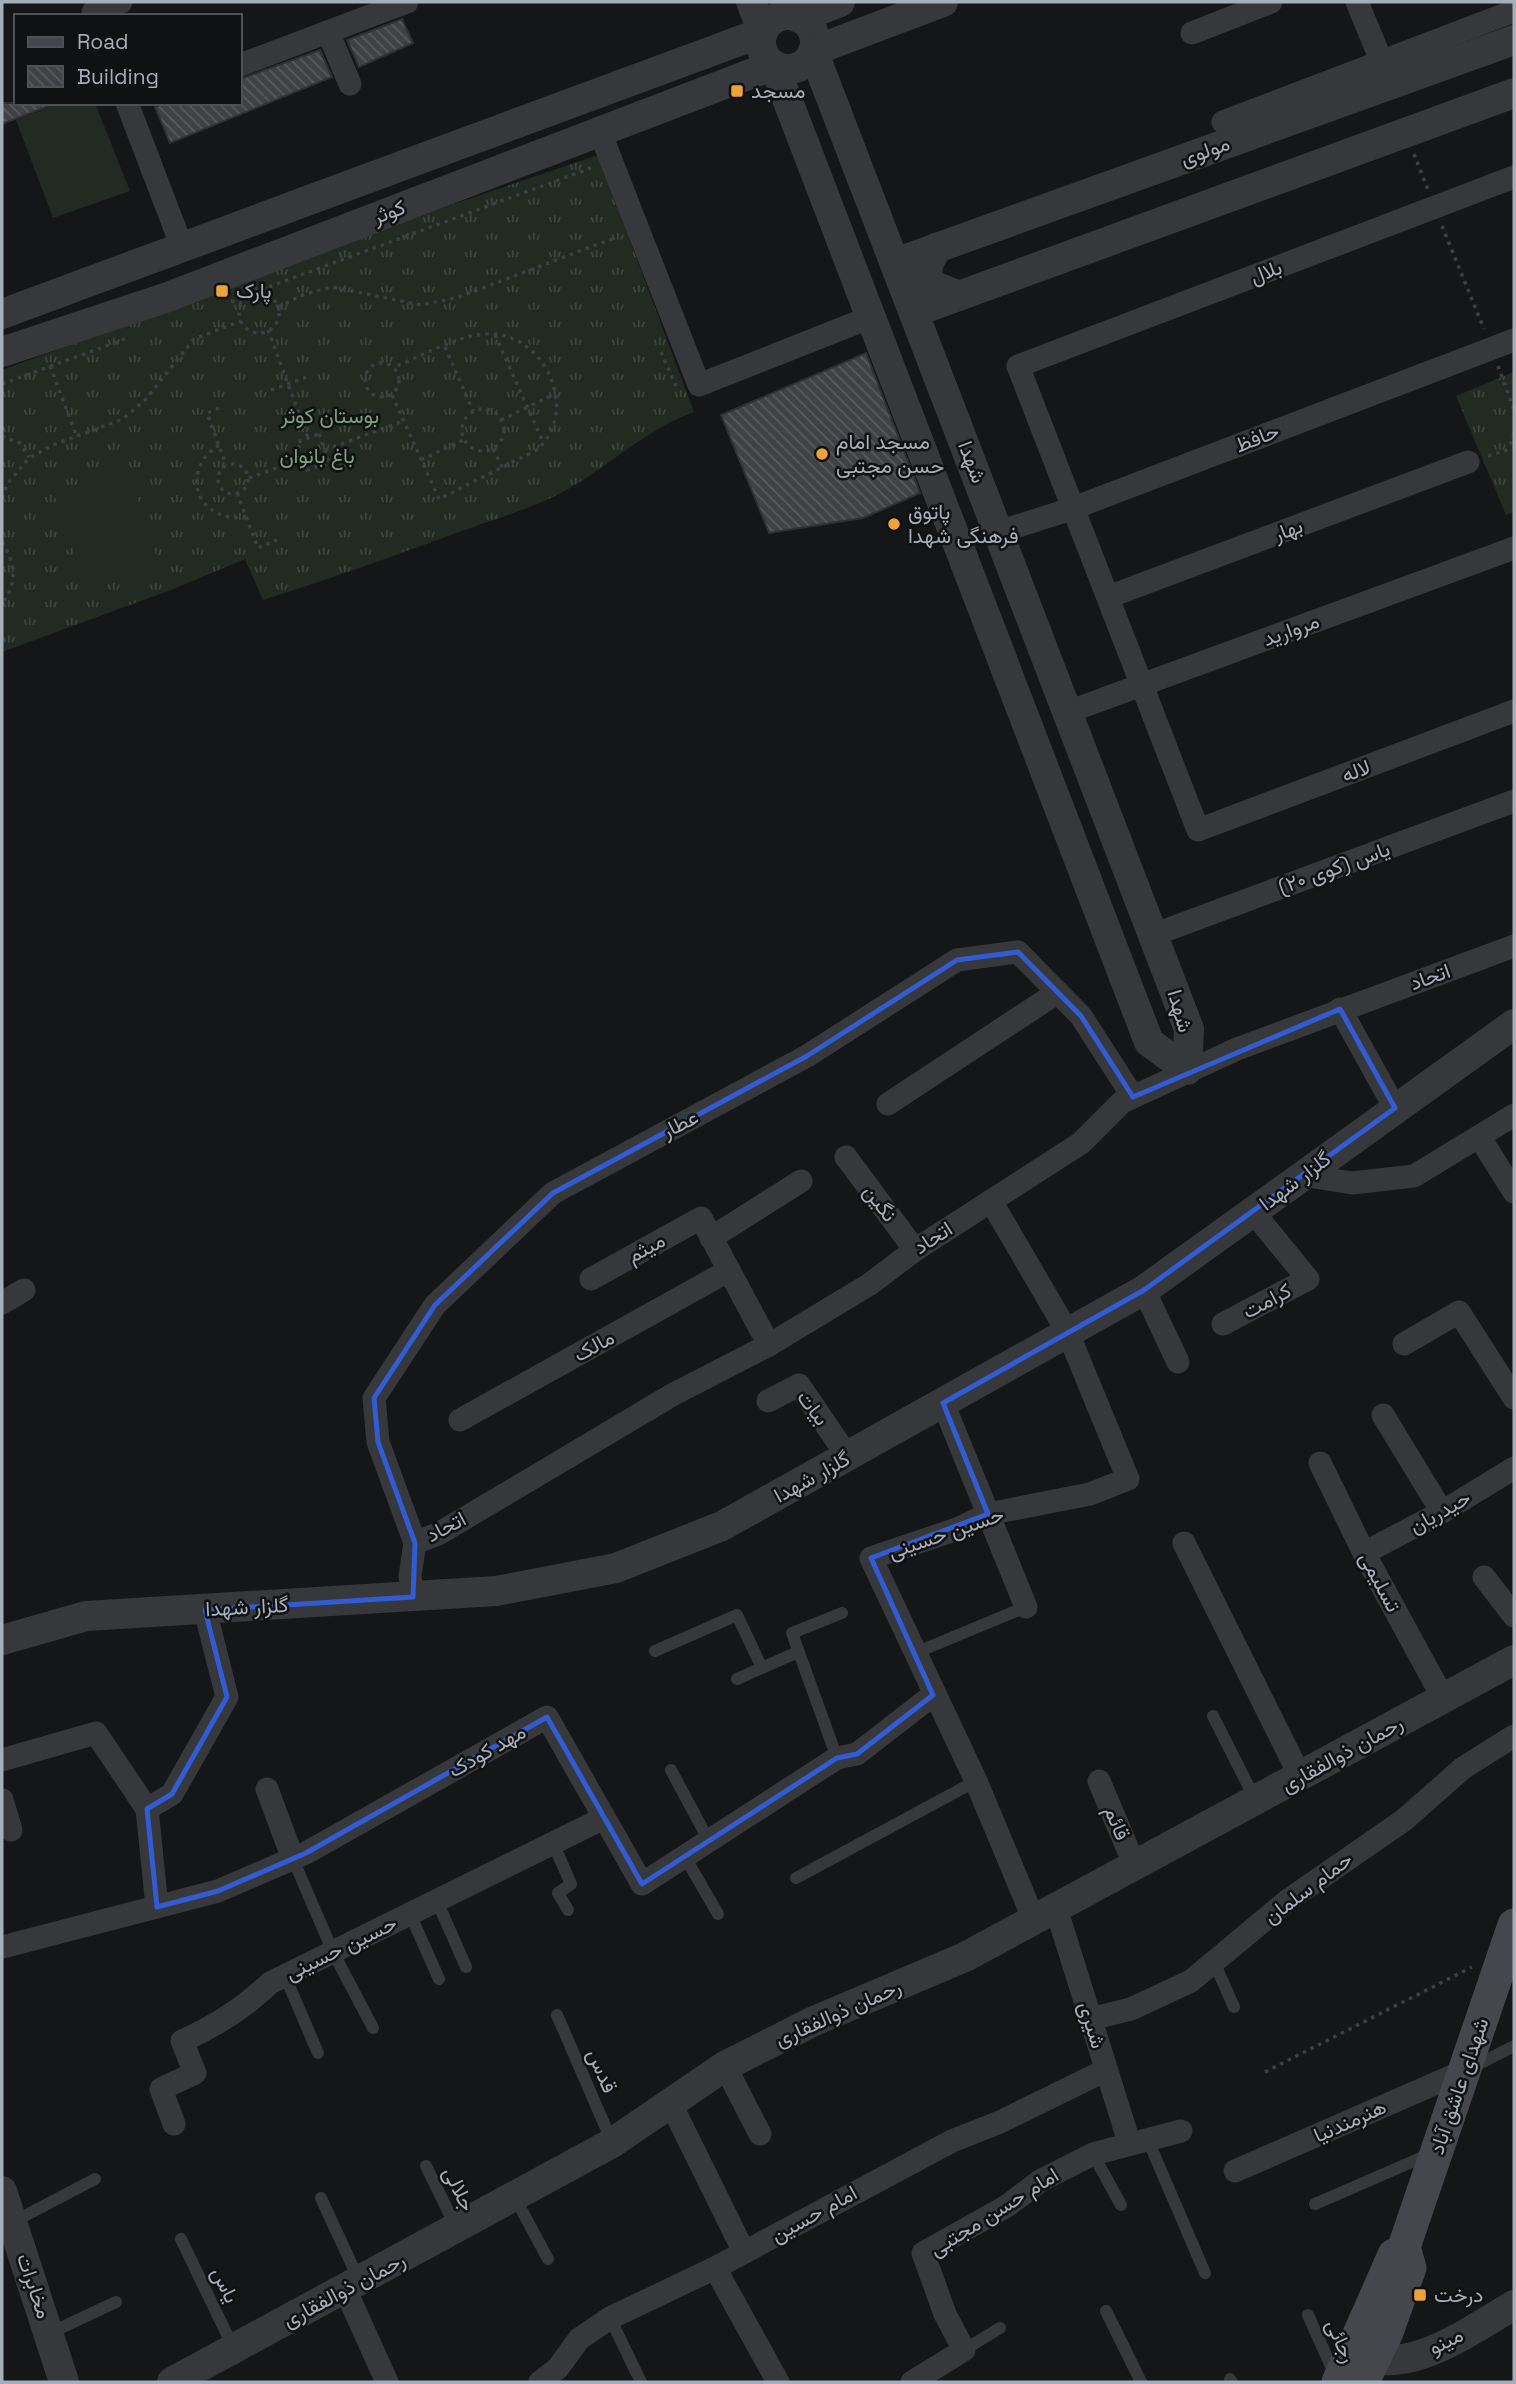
<svg xmlns="http://www.w3.org/2000/svg" width="1516" height="2384" viewBox="0 0 1516 2384" font-family="'Space Grotesk',Vazirmatn,sans-serif">
	<defs>
		<pattern id="grass-tufts" width="24" height="20" patternUnits="userSpaceOnUse" patternTransform="scale(1.75)"><rect width="24" height="20" fill="#222a22"/><path d="M3 7l-1-3M5 7V3M7 7l1-3M15 17l-1-3M17 17v-4M19 17l1-3" fill="none" stroke="#3f4640"/></pattern>
		<pattern id="building-back-hatch" width="6" height="6" patternUnits="userSpaceOnUse" patternTransform="scale(1.75)"><rect width="6" height="6" fill="#404144"/><path d="M-1 5l2 2M0 0l6 6M5-1l2 2" fill="none" stroke="#595a5d"/></pattern>
	</defs>
	<rect width="100%" height="100%" fill="#151617"/>
	<g fill="url(#grass-tufts)">
		<path d="M598 155 694 412C639 432 601 475 549 499 520 512 489 521 459 532 394 556 330 579 263 600L245 559 176 588 2 652V370L442 208Z"/>
		<path d="M1514 372V512L1506 515 1456 396Z"/>
	</g>
	<g fill="#222a22">
		<path d="M60 103H95L130 191 53 218 16 120Z"/>
		<path d="M127 469 160 566 87 590 54 494Z"/>
	</g>
	<g fill="url(#building-back-hatch)" stroke="#303033" stroke-width="2">
		<path d="M402 19 413 43 359 67 347 40Z"/>
		<path d="M320 50 332 77 170 143 155 107 165 103H240V79Z"/>
		<path d="M2 103H51V105L2 124Z"/>
		<path d="M866 353 920 493 863 518 769 533 721 415Z"/>
	</g>
	<g fill="none" stroke-linecap="round" stroke-linejoin="round">
		<g stroke="#3d3f43" stroke-width="3.5" stroke-dasharray="3.5 5" stroke-linecap="butt">
			<path d="M1414 154 1428 190"/>
			<path d="M1442 226 1484 329"/>
			<circle cx="259" cy="313" r="20"/>
			<path d="M264 294 271 286 591 168"/>
			<path d="M231 301 242 303"/>
			<path d="M278 307 305 294 332 287 421 305 459 297 617 237"/>
			<path d="M268 330 308 438"/>
			<path d="M495 335 543 442"/>
			<path d="M445 347 473 411"/>
			<path d="M661 352 678 391"/>
			<circle cx="382" cy="380" r="17"/>
			<path d="M50 366 77 437"/>
			<path d="M1498 366 1514 410"/>
			<path d="M2 384 125 339"/>
			<path d="M271 390 307 377"/>
			<path d="M392 395 439 499C463 487 487 475 511 463 519 458 532 454 539 448 581 406 541 329 484 334 454 337 422 356 394 367"/>
			<path d="M219 408 207 413 226 465"/>
			<circle cx="483" cy="430" r="21"/>
			<path d="M501 420 555 394"/>
			<path d="M1514 433 1511 443 1514 450"/>
			<path d="M319 434 329 463 307 470 297 442Z"/>
			<path d="M2 436 20 443 29 457"/>
			<path d="M219 445C178 472 197 523 246 517"/>
			<path d="M493 449 502 467"/>
			<path d="M325 450 403 421"/>
			<path d="M1488 456 1513 448"/>
			<path d="M421 460 463 440"/>
			<circle cx="233" cy="479" r="15"/>
			<path d="M249 478 303 458"/>
			<path d="M237 493 258 548 281 538"/>
			<path d="M2 498 8 483 29 458 53 445 123 419 145 400 194 339 241 321"/>
			<path d="M2 542C15 562 18 584 2 603"/>
			<path d="M1265 2072 1472 1967"/>
		</g>
		<g stroke="#37383c" stroke-width="12">
			<path d="M655 1651 737 1615 761 1666"/>
			<path d="M915 1653 1026 1607"/>
			<path d="M737 1679 798 1652"/>
			<path d="M1213 1716 1256 1801"/>
			<path d="M837 1758 792 1633 842 1613"/>
			<path d="M671 1770 709 1841"/>
			<path d="M553 1843 571 1884 558 1893 568 1910"/>
			<path d="M685 1857 718 1914"/>
			<path d="M293 1859 333 1952 373 2028"/>
			<path d="M796 1878 976 1781"/>
			<path d="M437 1901 466 1967"/>
			<path d="M410 1914 439 1979"/>
			<path d="M1214 1962 1234 2007"/>
			<path d="M285 1976 318 2053"/>
			<path d="M557 2015 612 2142"/>
			<path d="M1471 2068 1514 2046"/>
			<path d="M1147 2138 1205 2273"/>
			<path d="M1093 2154 1121 2205"/>
			<path d="M426 2166 457 2229"/>
			<path d="M514 2196 548 2259"/>
			<path d="M321 2198 359 2280"/>
			<path d="M1315 2204 1430 2154"/>
			<path d="M13 2222 95 2179"/>
			<path d="M181 2239 234 2349"/>
			<path d="M1106 2311 1141 2382"/>
			<path d="M1308 2315 1335 2375"/>
			<path d="M610 2318 641 2382"/>
			<path d="M50 2333 116 2302"/>
			<path d="M964 2350 1000 2328"/>
			<path d="M1230 2379 1232 2382"/>
		</g>
		<g stroke="#37383c" stroke-width="23">
			<path d="M1357 2 1381 60"/>
			<path d="M93 12 121 2"/>
			<path d="M328 32 350 84"/>
			<path d="M1192 33 1271 2"/>
			<path d="M240 65 407 2"/>
			<path d="M127 103 182 247"/>
			<path d="M1223 122 1514 11"/>
			<path d="M600 132 699 385 871 317"/>
			<path d="M1514 177 1018 366 1198 830 1514 711"/>
			<path d="M999 532 1071 509 1514 340"/>
			<path d="M1108 597 1468 462"/>
			<path d="M1068 712 1514 548"/>
			<path d="M1153 935 1514 801"/>
			<path d="M1340 1009 1395 1108"/>
			<path d="M888 1104 1058 992"/>
			<path d="M1480 1138 1514 1192"/>
			<path d="M846 1157 915 1250"/>
			<path d="M1302 1175 1352 1183 1414 1176 1514 1115"/>
			<path d="M991 1201 1068 1333 1128 1479 1090 1494 988 1514 957 1529 871 1558 976 1781 1034 1920"/>
			<path d="M711 1238 801 1181"/>
			<path d="M591 1279 701 1218 769 1345"/>
			<path d="M1144 1290 1178 1362"/>
			<path d="M2 1303 24 1290"/>
			<path d="M1223 1324 1308 1279 1253 1212"/>
			<path d="M1404 1344 1459 1312 1514 1398"/>
			<path d="M768 1401 799 1385 848 1457"/>
			<path d="M943 1403 1026 1607"/>
			<path d="M1383 1415 1442 1512"/>
			<path d="M460 1420 728 1271"/>
			<path d="M1320 1463 1364 1553 1443 1698"/>
			<path d="M415 1543 378 1442 374 1398 435 1305 553 1193 807 1056 957 960 1018 952 1081 1016 1133 1097"/>
			<path d="M1184 1543 1300 1776"/>
			<path d="M1364 1553 1442 1512 1514 1468"/>
			<path d="M1484 1577 1514 1616"/>
			<path d="M413 1597 410 1576 415 1543 440 1533 672 1395 769 1345 870 1284 915 1250 1081 1143 1122 1102 1237 1049 1514 946"/>
			<path d="M2 1760 96 1733 147 1809"/>
			<path d="M1099 1781 1135 1866"/>
			<path d="M267 1789 293 1859"/>
			<path d="M2 1800 11 1830"/>
			<path d="M157 1907 147 1809 172 1794 227 1697 205 1610"/>
			<path d="M1056 1908 1129 2142"/>
			<path d="M2 1947 218 1891 306 1853 547 1717 642 1884 837 1758 857 1754 933 1695"/>
			<path d="M1090 2019 1131 2009 1191 1981 1287 1901 1404 1820 1463 1768 1514 1736"/>
			<path d="M725 2066 760 2134"/>
			<path d="M671 2104 744 2252"/>
			<path d="M174 2124 161 2089 195 2073 182 2041C216 2026 243 2009 270 1983L604 1818"/>
			<path d="M1235 2171 1464 2071"/>
			<path d="M715 2268 778 2382"/>
			<path d="M345 2289 387 2382"/>
			<path d="M540 2382 558 2368 579 2339 610 2318 715 2268 952 2141 1000 2122 1106 2070"/>
			<path d="M912 2382 964 2350 945 2314 923 2253 1007 2206 1040 2181 1093 2154 1181 2131"/>
		</g>
		<g stroke="#37383c" stroke-width="30">
			<path d="M751 2 763 32"/>
			<path d="M794 3 799 18 840 2"/>
			<circle cx="788" cy="42" r="27"/>
			<path d="M813 51 943 2"/>
			<path d="M774 65 1149 1042 1187 1070 1189 1029 813 51"/>
			<path d="M938 247C929 261 924 268 930 284L959 296"/>
			<path d="M895 263 1514 40"/>
			<path d="M915 312 1514 93"/>
			<path d="M2 314 763 32"/>
			<path d="M2 352 165 298 774 65"/>
			<path d="M2 1640 86 1616 496 1591 616 1568 722 1526 1144 1290 1514 1024"/>
			<path d="M2 2191 64 2382"/>
			<path d="M1355 2352C1406 2380 1470 2330 1514 2305"/>
			<path d="M172 2382 612 2143 725 2066 814 2021 965 1957 1514 1660"/>
		</g>
		<g stroke="#45474c" stroke-width="33">
			<path d="M1338 2382 1394 2255"/>
			<path d="M1363 2382 1387 2332 1410 2268 1404 2247 1514 1925"/>
		</g>
	</g>
	<path fill="none" stroke="#325cd3" stroke-width="5" stroke-linejoin="round" d="M1018 952 1081 1016 1133 1097 1340 1009 1395 1108 1144 1290 943 1403 988 1514 871 1558 933 1695 857 1754 837 1758 642 1884 547 1717 306 1853 218 1891 157 1907 147 1809 172 1794 227 1697 205 1610 413 1597 415 1543 378 1442 374 1398 435 1305 553 1193 807 1056 957 960Z"/>
	<g fill="#eca339" stroke="#101112" stroke-width="2.5">
		<rect x="730" y="84" width="14" height="14" rx="3.5"/>
		<rect x="215" y="284" width="14" height="14" rx="3.5"/>
		<circle cx="822" cy="454" r="7"/>
		<circle cx="894" cy="524" r="7"/>
		<rect x="1413" y="2288" width="14" height="14" rx="3.5"/>
	</g>
	<g text-anchor="middle" stroke-width="5" stroke-linejoin="round" paint-order="stroke">
		<g font-size="21" fill="#a8aeb7" stroke="#101112" text-anchor="start">
			<text x="751" y="98">مسجد</text>
			<text x="236" y="298">پارک</text>
			<text x="836" y="449">مسجد امام<tspan x="836" dy="24">حسن مجتبی</tspan></text>
			<text x="908" y="519">پاتوق<tspan x="908" dy="24">فرهنگی شهدا</tspan></text>
			<text x="1434" y="2302">درخت</text>
		</g>
		<g font-size="21" fill="#a8aeb7" stroke="#101112">
			<text transform="translate(1205 151) rotate(-20)" y="7">مولوی</text>
			<text transform="translate(389 212) rotate(-21)" y="7">کوثر</text>
			<text transform="translate(1266 272) rotate(-21)" y="7">بلال</text>
			<text transform="translate(1257 438) rotate(-21)" y="7">حافظ</text>
			<text transform="translate(972 462) rotate(69)" y="7">شهدا</text>
			<text transform="translate(1288 530) rotate(-21)" y="7">بهار</text>
			<text transform="translate(1291 630) rotate(-20)" y="7">مروارید</text>
			<text transform="translate(1356 771) rotate(-21)" y="7">لاله</text>
			<text transform="translate(1334 868) rotate(-20)" y="7">یاس (کوی ۲۰)</text>
			<text transform="translate(1430 977) rotate(-20)" y="7">اتحاد</text>
			<text transform="translate(1180 1011) rotate(74)" y="7">شهدا</text>
			<text transform="translate(680 1124) rotate(-27)" y="7">عطار</text>
			<text transform="translate(1295 1181) rotate(-37)" y="7">گلزار شهدا</text>
			<text transform="translate(880 1203) rotate(53)" y="7">نگین</text>
			<text transform="translate(933 1238) rotate(-33)" y="7">اتحاد</text>
			<text transform="translate(646 1248) rotate(-29)" y="7">میثم</text>
			<text transform="translate(1267 1301) rotate(-28)" y="7">کرامت</text>
			<text transform="translate(594 1346) rotate(-29)" y="7">مالک</text>
			<text transform="translate(813 1408) rotate(53)" y="7">بیات</text>
			<text transform="translate(812 1477) rotate(-29)" y="7">گلزار شهدا</text>
			<text transform="translate(1440 1512) rotate(-29)" y="7">حیدریان</text>
			<text transform="translate(446 1527) rotate(-28)" y="7">اتحاد</text>
			<text transform="translate(946 1533) rotate(-19)" y="7">حسین حسینی</text>
			<text transform="translate(1380 1582) rotate(62)" y="7">تسلیمی</text>
			<text transform="translate(247 1607) rotate(-3)" y="7">گلزار شهدا</text>
			<text transform="translate(487 1751) rotate(-30)" y="7">مهد کودک</text>
			<text transform="translate(1342 1754) rotate(-29)" y="7">رحمان ذوالفقاری</text>
			<text transform="translate(1117 1823) rotate(67)" y="7">قائم</text>
			<text transform="translate(1308 1888) rotate(-37)" y="7">حمام سلمان</text>
			<text transform="translate(341 1948) rotate(-26)" y="7">حسین حسینی</text>
			<text transform="translate(838 2013) rotate(-24)" y="7">رحمان ذوالفقاری</text>
			<text transform="translate(1092 2025) rotate(73)" y="7">شیری</text>
			<text transform="translate(602 2071) rotate(67)" y="7">قدس</text>
			<text transform="translate(1459 2086) rotate(-71)" y="7">شهدای عاشق آباد</text>
			<text transform="translate(1350 2121) rotate(-24)" y="7">هنرمندنیا</text>
			<text transform="translate(459 2189) rotate(64)" y="7">جلالی</text>
			<text transform="translate(994 2212) rotate(-32)" y="7">امام حسن مجتبی</text>
			<text transform="translate(814 2214) rotate(-29)" y="7">امام حسین</text>
			<text transform="translate(225 2285) rotate(64)" y="7">یاس</text>
			<text transform="translate(34 2286) rotate(71)" y="7">مخابرات</text>
			<text transform="translate(344 2290) rotate(-28)" y="7">رحمان ذوالفقاری</text>
			<text transform="translate(1341 2341) rotate(66)" y="7">رجائی</text>
			<text transform="translate(1446 2341) rotate(-26)" y="7">مینو</text>
		</g>
		<g font-size="21" fill="#80a17f" stroke="#101112">
			<text x="330" y="423">بوستان کوثر</text>
			<text x="317" y="463">باغ بانوان</text>
		</g>
	</g>
	<rect width="1516" height="2384" fill="none" stroke="#a8aeb7" stroke-width="7"/>
	<rect x="14" y="14" width="228" height="91" fill="#101112" stroke="#4d5054" stroke-width="2"/>
	<rect x="28" y="37" width="35" height="10" fill="#45474c" stroke="#4d5054" stroke-width="2"/>
	<text x="77" y="49" font-size="21" fill="#a8aeb7">Road</text>
	<rect x="28" y="66" width="35" height="21" fill="url(#building-back-hatch)" stroke="#4d5054" stroke-width="2"/>
	<text x="77" y="84" font-size="21" fill="#a8aeb7">Building</text>
</svg>
